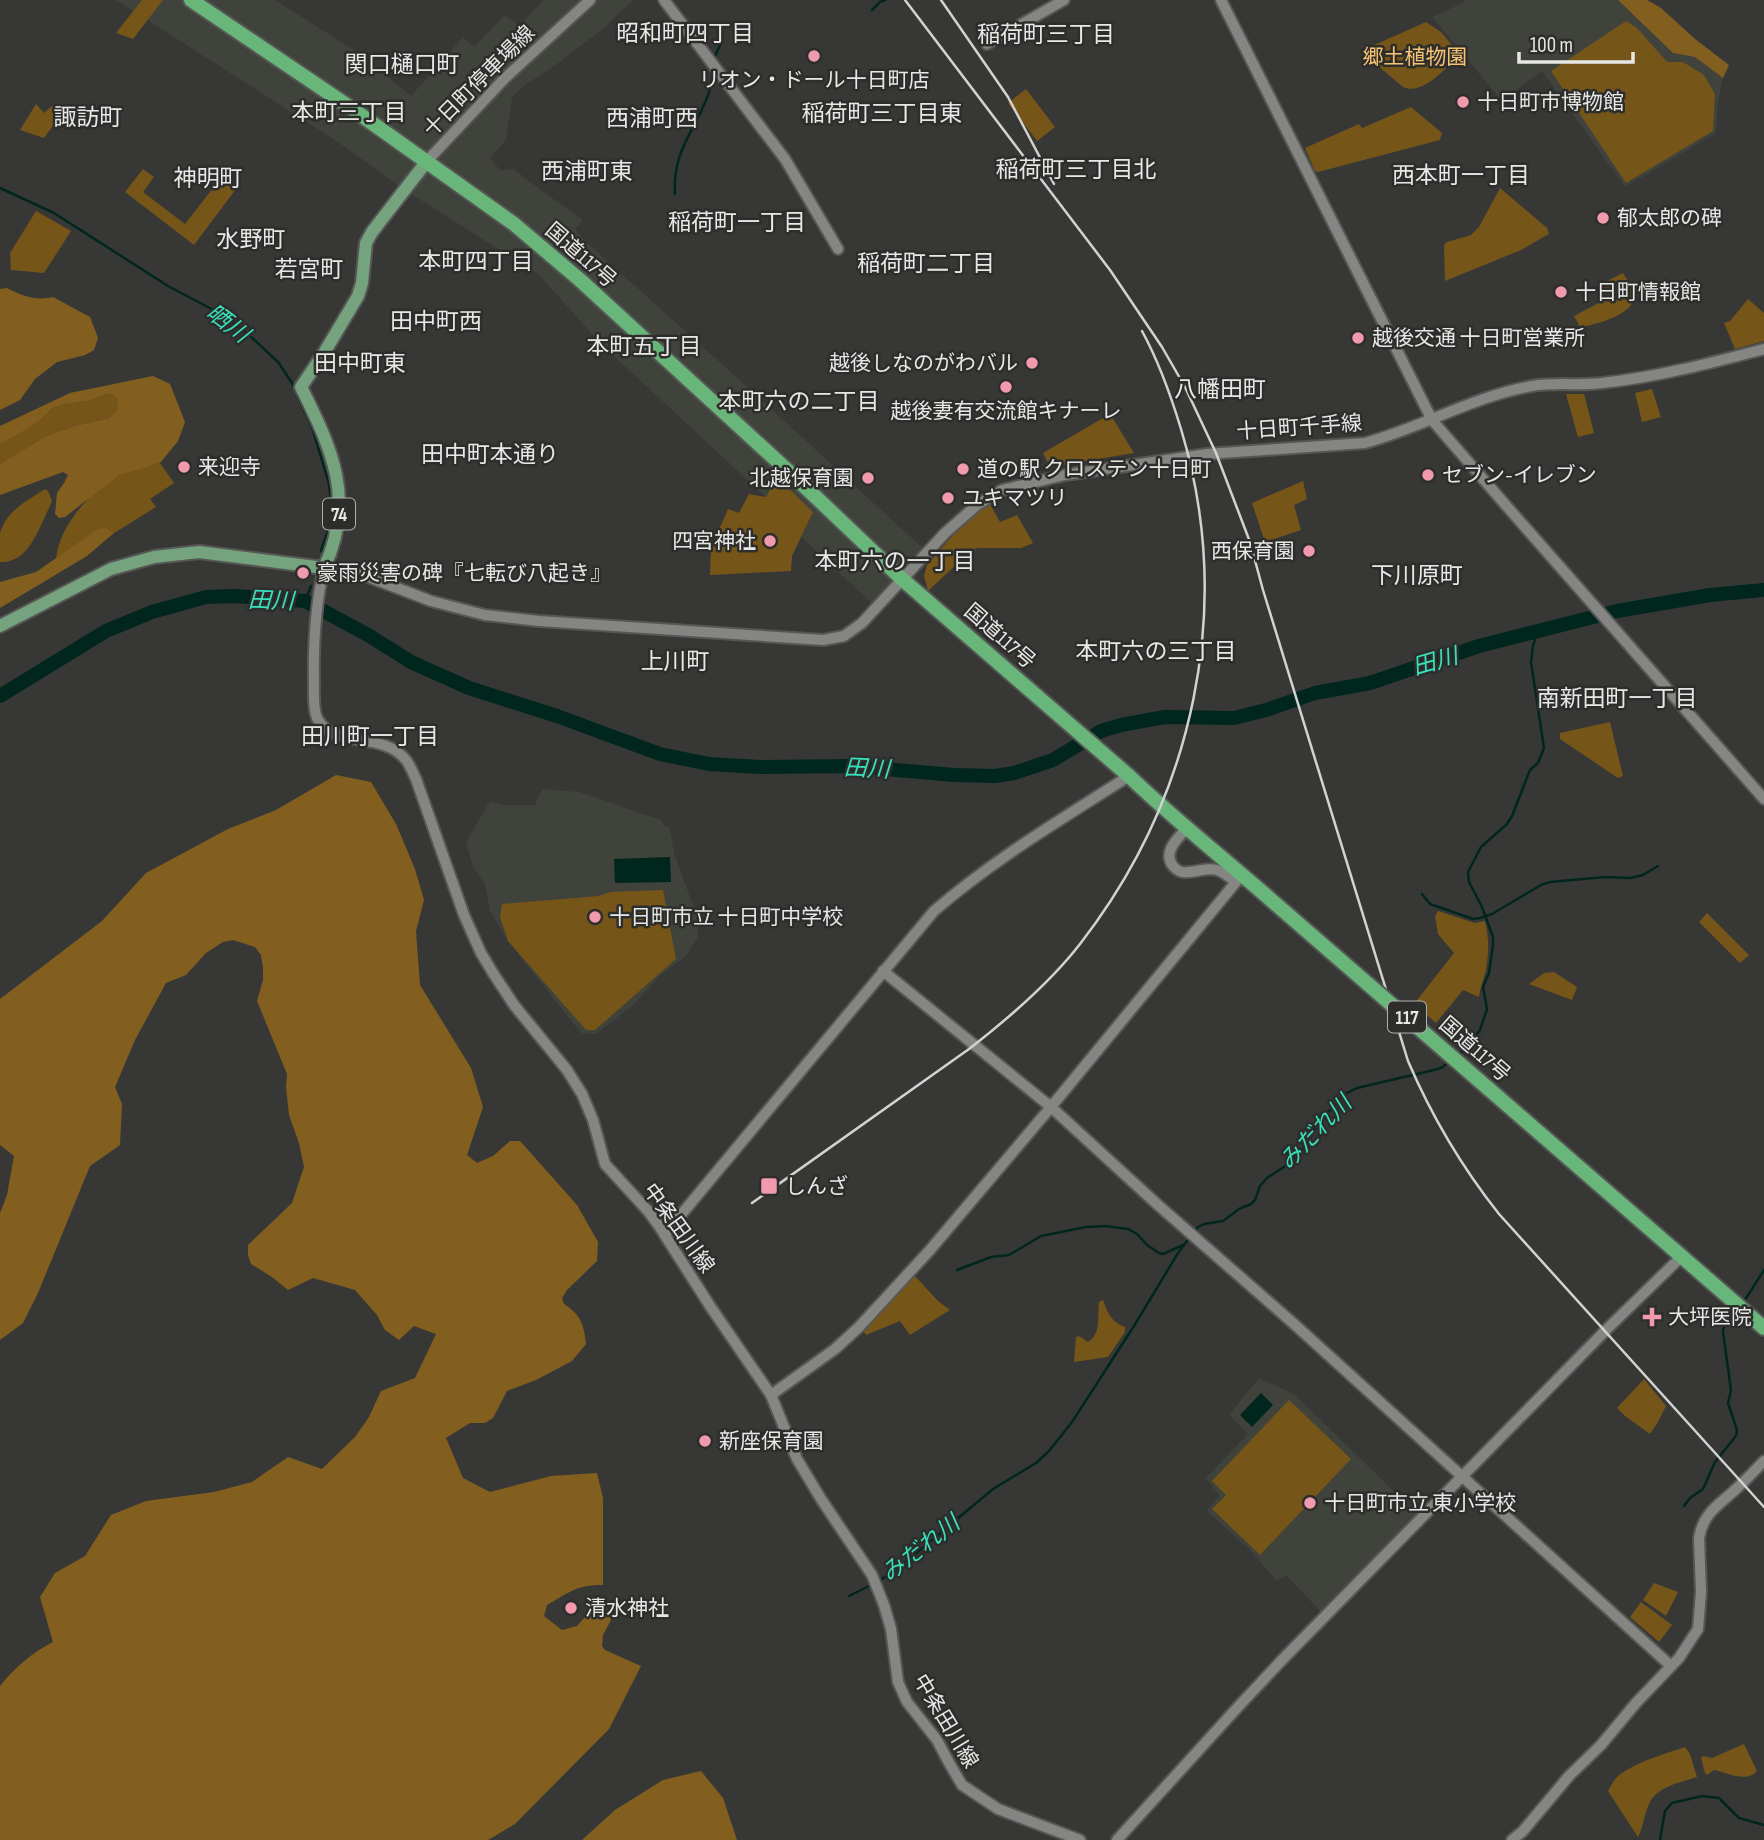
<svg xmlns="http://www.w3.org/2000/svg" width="1764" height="1840" viewBox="0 0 1764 1840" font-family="'Sofia Sans Condensed','Noto Sans JP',sans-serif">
	<rect width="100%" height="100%" fill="#373836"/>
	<g fill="#3f433b">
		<path d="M116 0H275L357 52 411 96 463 37 474 47 505 15 520 26 543 0H633L604 28 553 67 525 85 512 97 506 140 490 158 501 171 514 169 531 183 583 220 575 229 586 242 745 385 927 552 877 608 801 537 813 512 777 478 766 497 603 346 539 275 405 190 335 140Z"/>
		<path d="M1466 0H1618L1673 53 1695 57 1723 78 1718 103 1716 133 1625 187 1542 71 1502 101 1432 17 1461 4Z"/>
		<path d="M542 789 579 792 661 820 664 826 670 827 674 853 699 922 697 939 686 956 662 974 633 1005 596 1034 581 1033 508 941 490 911 485 884 473 867 466 842 490 801 502 805H535Z"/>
		<path d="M1259 1378 1294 1394 1418 1515 1322 1613 1286 1575 1277 1581 1250 1550 1207 1511 1219 1495 1206 1478 1248 1434 1229 1415Z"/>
	</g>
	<g fill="#765519">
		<path d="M142 0H163L133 39 116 33Z"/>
		<path d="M1626 21 1637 28 1667 62H1683L1704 75 1715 94 1713 131 1626 183 1551 71Z"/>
		<path d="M1426 22 1441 32 1460 55C1445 68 1423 96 1403 87L1370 59C1367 53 1367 50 1372 46Z"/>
		<path d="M1026 89 1055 127 1037 141 1008 103Z"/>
		<path d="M36 104 44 113 52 106 60 116 44 138 20 130Z"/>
		<path d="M1411 107 1442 133 1440 140 1318 172 1315 171 1305 148 1359 124 1362 128Z"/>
		<path d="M143 169 154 177 143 192 185 224 221 178 236 189 194 245 125 192Z"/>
		<path d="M1500 188 1547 228 1549 234 1521 250 1445 281 1444 245 1447 242 1471 235 1479 227Z"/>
		<path d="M36 211 71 231 44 273 11 270 10 253Z"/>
		<path d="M1623 273C1626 279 1633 286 1634 293 1638 314 1595 325 1580 327L1574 316 1610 297 1603 283Z"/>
		<path d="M1748 299 1764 313V341L1735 349 1724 323 1730 321Z"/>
		<path d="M1652 389 1661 417 1642 422 1635 393Z"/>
		<path d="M108 394 114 395 118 400 116 411 109 418 74 426 46 436 0 464V444L2 441 37 423 53 408 61 405 88 401Z"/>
		<path d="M1566 394H1584L1594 433 1578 437Z"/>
		<path d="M1110 414 1134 453 1050 467 1043 453Z"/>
		<path d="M160 463 174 483 150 499 156 507 114 533 107 528 56 559C59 526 90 492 117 476 128 470 147 467 160 463Z"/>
		<path d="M777 477 813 512 792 556 791 571 710 575 711 548 728 509 739 513 749 494 766 497Z"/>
		<path d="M1303 481 1307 499 1294 505 1301 530 1265 542 1252 503Z"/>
		<path d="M45 489 48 491 52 501 50 506C39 527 29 564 0 562 0 553 0 542 0 533 7 510 27 501 45 489Z"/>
		<path d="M990 504 1000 522 1017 515 1033 543 1021 548H978L970 550 959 562 928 591 924 576 927 565 953 535 975 514Z"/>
		<path d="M1610 722 1623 776 1618 778 1560 739V733Z"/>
		<path d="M663 890 676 959 595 1030H586L508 941 500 917 502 904 599 896 610 892Z"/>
		<path d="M1438 911 1475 923 1485 921C1489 938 1489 952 1486 969 1484 979 1480 987 1479 997L1463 990 1436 1023 1414 1004 1454 953 1438 934 1435 916Z"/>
		<path d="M1707 913 1749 955 1740 963 1699 922Z"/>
		<path d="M1554 972 1577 987 1572 1000 1529 984 1544 973Z"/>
		<path d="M914 1275 938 1301 950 1310 910 1335 900 1321 866 1335 863 1330Z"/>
		<path d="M1103 1300C1108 1313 1111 1322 1125 1327V1332L1108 1357 1074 1362 1076 1337 1079 1336 1088 1342C1102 1333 1097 1317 1099 1302Z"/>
		<path d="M1644 1379 1666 1406 1658 1422 1650 1434 1625 1416 1617 1408Z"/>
		<path d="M1289 1400 1351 1459 1260 1555 1212 1509 1226 1495 1212 1481Z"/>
		<path d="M1654 1583 1678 1592 1666 1616 1643 1600Z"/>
		<path d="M1641 1602 1672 1625 1659 1642 1630 1617Z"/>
		<path d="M1744 1744 1757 1771C1747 1783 1728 1773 1714 1770L1707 1775 1705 1773 1701 1758 1703 1756 1712 1758Z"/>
		<path d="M1685 1747 1690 1754 1697 1777C1680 1783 1657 1786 1649 1804 1644 1815 1643 1827 1638 1837L1608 1791C1612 1784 1615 1777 1622 1773 1640 1761 1664 1754 1685 1747Z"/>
	</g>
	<g fill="#835f1f">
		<path d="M1618 0H1647L1661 8 1695 39 1729 65 1723 78 1695 57 1673 53Z"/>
		<path d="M7 288C22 296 36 301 53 297L90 317 98 338 94 350 85 355 57 362 35 379 20 400 0 410V289Z"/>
		<path d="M153 376 170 384 185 422 178 441 160 463 119 475 65 517 59 518 55 514 57 493 64 483 68 475 63 472 0 495V464L46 436 74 426 109 418 116 411 118 400 114 395 108 394 88 401 61 405 53 408 37 423 0 444V426L70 393Z"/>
		<path d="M107 528 114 533 87 556 0 608V582L36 572 98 529Z"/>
		<path d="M336 775 371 782 396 824 415 869 424 900 416 931 420 985 471 1068 483 1107 467 1155 477 1163 493 1156 510 1141H520L577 1205 598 1242 597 1261 567 1290 562 1298 564 1304C581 1315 584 1325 586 1344L572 1361 536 1380 507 1391 493 1418 485 1423H470L446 1438 463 1478 490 1492 551 1476 597 1473 603 1498V1585C578 1584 568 1593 547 1605L544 1616 562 1630 577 1626 590 1611 604 1605 611 1620 603 1635 602 1646 605 1650 641 1666 609 1729 515 1824 488 1840H0V1686C15 1667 32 1653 53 1642L40 1597 55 1573 85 1556 111 1515 146 1501 214 1492 252 1482 288 1457 322 1469 355 1437 369 1417 381 1391 415 1378 436 1334 414 1326 399 1340 385 1330 377 1315 355 1290 313 1278 288 1290 272 1277 251 1264 248 1255V1245L292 1203 304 1167 299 1143 289 1115 286 1087 287 1074 257 1001 263 980V968L261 955 255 947 233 940 223 942 206 953 186 975 166 983 135 1040 115 1087 122 1104 120 1145 90 1166 38 1293 23 1323 0 1340V1213L7 1195 14 1156 0 1145V999L102 921 146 873 228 829 276 810Z"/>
		<path d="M701 1771 723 1798 737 1840H582L615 1810 663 1780Z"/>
	</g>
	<g fill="#00261d">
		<path d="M670 857 671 882 615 883 614 859Z"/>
		<path d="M1261 1393 1273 1405 1252 1427 1240 1415Z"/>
	</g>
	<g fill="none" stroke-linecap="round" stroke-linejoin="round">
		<g stroke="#00261d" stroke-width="2.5">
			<path d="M872 10 880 2 885 0"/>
			<path d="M715 56 722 41"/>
			<path d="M0 188 54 213 168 286 219 313 248 334 278 362 292 383 312 427 329 484 332 511 329 528 321 551"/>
			<path d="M675 194C672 151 695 131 708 95 711 88 712 80 713 73"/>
			<path d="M305 601 311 586"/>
			<path d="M1422 894 1430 904 1473 919 1480 918 1492 914 1541 885 1550 882 1605 877 1631 878 1643 875 1658 866"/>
			<path d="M1457 1056 1466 1048 1480 1030 1487 1009 1483 987 1489 973 1493 945V937L1482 907 1469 882 1468 872 1481 847 1507 824 1512 816 1530 770 1538 763 1544 748 1531 662 1533 646 1538 630"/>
			<path d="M1194 1232 1198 1227 1204 1224 1223 1221 1239 1209 1251 1204 1255 1200 1260 1186 1267 1178 1287 1165 1307 1145 1317 1124 1345 1094 1357 1088 1430 1071 1441 1068 1449 1062"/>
			<path d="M957 1270 991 1257 1009 1255 1041 1236 1086 1227 1105 1226 1128 1229 1137 1234 1147 1245 1159 1253 1163 1254 1183 1245"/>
			<path d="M1743 1303 1764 1270"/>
			<path d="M1684 1506 1690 1498 1703 1489 1715 1462 1736 1436 1737 1430 1728 1403 1731 1390 1723 1332V1329L1737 1311"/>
			<path d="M877 1582 896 1570 993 1489 1036 1463 1049 1451 1072 1422 1134 1326 1178 1253 1190 1237"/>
			<path d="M849 1596 871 1585"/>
			<path d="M1660 1840 1665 1811 1672 1803 1702 1796 1719 1798 1739 1818 1764 1825"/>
		</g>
		<path stroke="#00261d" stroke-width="14" d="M0 696 106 631 152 612 206 597 235 596 305 601 368 635 411 662 469 688 557 716 660 754 709 764 761 767 851 766 954 775 995 776 1014 773 1053 760 1101 731 1121 725 1165 717 1234 718 1266 710 1315 693 1370 683 1479 646 1617 611 1710 595 1764 590"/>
		<defs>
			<g id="secondary">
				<path d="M664 0 785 159 838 249"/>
				<path d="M1221 0 1432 420 1510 510 1764 799"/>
				<path d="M987 44 1064 0"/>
				<path d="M427 161 505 78 590 0"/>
				<path d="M883 971 1051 1107 1158 1205 1293 1323 1671 1666"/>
				<path d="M665 1234 934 911C994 859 1062 819 1129 776"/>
				<path d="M771 1395 835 1349 859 1327 930 1250 1051 1107 1236 882C1230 878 1224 872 1217 870 1207 867 1198 872 1188 872 1183 873 1177 871 1173 866 1162 852 1178 838 1187 828"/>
				<path d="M1080 1840 998 1809 962 1785 948 1761 937 1740 907 1702 898 1682 891 1629 884 1605 872 1575 821 1499 797 1459 771 1395 710 1306 659 1226 648 1211 605 1164 593 1120 582 1094 567 1070 514 1005 493 973 481 953 464 915 416 779C413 773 410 765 406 760 386 735 351 745 327 730 323 727 319 722 317 718 313 708 314 696 314 686 313 646 315 607 324 568L366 576 431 601 485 615 539 621 823 640 844 636 862 623 945 533 977 505 1002 490 1065 475 1207 454 1365 443C1421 428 1474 396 1532 386 1555 382 1579 386 1602 383 1657 377 1711 363 1764 349"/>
				<path d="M1117 1840 1237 1708 1282 1660 1605 1331 1681 1257"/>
				<path d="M1512 1840 1523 1831 1569 1776 1601 1745 1636 1703 1679 1658 1698 1629 1701 1592 1699 1538C1703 1513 1719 1505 1736 1489 1746 1480 1755 1470 1764 1461"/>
			</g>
			<path id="primary" d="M0 626 111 569 154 557 199 552 324 568C356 500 332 449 301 387L324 353 358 296 362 283 366 243 372 232 427 161"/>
			<g id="highway">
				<path d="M191 0 351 108 514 224 580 280 800 482 902 579 1129 776C1174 819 1223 858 1270 899"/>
				<path d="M1543 1136 1764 1328"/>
			</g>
		</defs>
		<use href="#secondary" stroke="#565755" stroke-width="14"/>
		<use href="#primary" stroke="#565755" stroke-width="16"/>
		<use href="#highway" stroke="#565755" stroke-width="18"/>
		<use href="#secondary" stroke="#858684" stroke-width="10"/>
		<use href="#primary" stroke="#74a37e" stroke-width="12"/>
		<use href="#highway" stroke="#69b67a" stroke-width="14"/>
		<g stroke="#d2d2d1" stroke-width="2.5">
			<path d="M905 0 1110 270 1162 347 1185 387 1216 453 1250 542 1263 590 1408 1061C1432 1117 1461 1166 1499 1214L1764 1507"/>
			<path d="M941 0 1008 97 1054 184"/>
			<path d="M752 1203 969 1049C1009 1018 1049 984 1080 944 1194 797 1235 608 1181 429 1171 396 1159 362 1142 331"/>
		</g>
		<defs>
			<path id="highway-bridge" d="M1270 899 1543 1136"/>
		</defs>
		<use href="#highway-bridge" stroke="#565755" stroke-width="18" stroke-linecap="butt"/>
		<use href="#highway-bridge" stroke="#69b67a" stroke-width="14"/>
	</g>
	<g fill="#f29aad" stroke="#2d2e2c" stroke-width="2.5">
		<circle cx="814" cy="56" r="7"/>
		<circle cx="1463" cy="102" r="7"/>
		<circle cx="1603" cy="218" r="7"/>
		<circle cx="1561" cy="292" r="7"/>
		<circle cx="1358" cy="338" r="7"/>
		<circle cx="1032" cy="363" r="7"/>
		<circle cx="1006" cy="387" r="7"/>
		<circle cx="184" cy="467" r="7"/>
		<circle cx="963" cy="469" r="7"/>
		<circle cx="1428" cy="475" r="7"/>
		<circle cx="868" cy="478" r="7"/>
		<circle cx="948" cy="498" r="7"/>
		<circle cx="770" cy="541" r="7"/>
		<circle cx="1309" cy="551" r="7"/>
		<circle cx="303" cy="573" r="7"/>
		<circle cx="595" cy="917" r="7"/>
		<rect x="760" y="1177" width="18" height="18" rx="3.5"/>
		<path d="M1648.5 1306.5h7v7h7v7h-7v7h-7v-7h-7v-7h7z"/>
		<circle cx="705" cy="1441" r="7"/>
		<circle cx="1310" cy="1503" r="7"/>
		<circle cx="571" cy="1608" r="7"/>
	</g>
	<g text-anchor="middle" stroke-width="5" stroke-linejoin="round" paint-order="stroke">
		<g fill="#2d2e2c" stroke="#afb0ae" stroke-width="2">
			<rect x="323" y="498.5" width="32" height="31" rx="5"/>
			<rect x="1388" y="1001.5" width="38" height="31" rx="5"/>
		</g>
		<g font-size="19" font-weight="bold" fill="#e7e7e6">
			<text x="339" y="521">74</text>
			<text x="1407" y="1024">117</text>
		</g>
		<g font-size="21" fill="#f6c271" stroke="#2d2e2c">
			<text x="1415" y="64">郷土植物園</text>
		</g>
		<g font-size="21" fill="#e7e7e6" stroke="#2d2e2c" text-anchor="start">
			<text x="814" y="87" text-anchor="middle">リオン・ドール十日町店</text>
			<text x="1477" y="109">十日町市博物館</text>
			<text x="1617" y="225">郁太郎の碑</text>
			<text x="1575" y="299">十日町情報館</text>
			<text x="1372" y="345">越後交通 十日町営業所</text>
			<text x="1018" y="370" text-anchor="end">越後しなのがわバル</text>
			<text x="1006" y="418" text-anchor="middle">越後妻有交流館キナーレ</text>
			<text x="198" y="474">来迎寺</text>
			<text x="977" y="476">道の駅 クロステン十日町</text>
			<text x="1442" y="482">セブン-イレブン</text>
			<text x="854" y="485" text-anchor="end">北越保育園</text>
			<text x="962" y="505">ユキマツリ</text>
			<text x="756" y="548" text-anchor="end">四宮神社</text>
			<text x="1295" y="558" text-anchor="end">西保育園</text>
			<text x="317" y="580">豪雨災害の碑『七転び八起き』</text>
			<text x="609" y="924">十日町市立 十日町中学校</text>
			<text x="785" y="1193">しんざ</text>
			<text x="1668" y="1324">大坪医院</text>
			<text x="719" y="1448">新座保育園</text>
			<text x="1324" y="1510">十日町市立 東小学校</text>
			<text x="585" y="1615">清水神社</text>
		</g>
		<g font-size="21" fill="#e7e7e6" stroke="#2d2e2c">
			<text transform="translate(479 81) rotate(-45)" y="7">十日町停車場線</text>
			<text transform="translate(581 255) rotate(41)" y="7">国道117号</text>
			<text transform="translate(1299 427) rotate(-4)" y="7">十日町千手線</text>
			<text transform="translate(1000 636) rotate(41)" y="7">国道117号</text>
			<text transform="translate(1475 1049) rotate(41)" y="7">国道117号</text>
			<text transform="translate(679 1228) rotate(54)" y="7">中条田川線</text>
			<text transform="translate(946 1721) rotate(59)" y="7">中条田川線</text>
		</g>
		<g font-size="23" fill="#e7e7e6" stroke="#2d2e2c">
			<text x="685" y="41">昭和町四丁目</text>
			<text x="1046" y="42">稲荷町三丁目</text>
			<text x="402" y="72">関口樋口町</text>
			<text x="349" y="120">本町三丁目</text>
			<text x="882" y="121">稲荷町三丁目東</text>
			<text x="88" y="125">諏訪町</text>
			<text x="652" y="126">西浦町西</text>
			<text x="1076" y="177">稲荷町三丁目北</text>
			<text x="587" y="179">西浦町東</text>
			<text x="1461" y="183">西本町一丁目</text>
			<text x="208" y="186">神明町</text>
			<text x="737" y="230">稲荷町一丁目</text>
			<text x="251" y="247">水野町</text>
			<text x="476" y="269">本町四丁目</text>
			<text x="926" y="271">稲荷町二丁目</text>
			<text x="309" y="277">若宮町</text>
			<text x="436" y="329">田中町西</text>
			<text x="644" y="354">本町五丁目</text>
			<text x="360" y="371">田中町東</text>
			<text x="1220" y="397">八幡田町</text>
			<text x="799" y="409">本町六の二丁目</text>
			<text x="490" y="462">田中町本通り</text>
			<text x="895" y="569">本町六の一丁目</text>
			<text x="1417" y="583">下川原町</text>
			<text x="1156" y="659">本町六の三丁目</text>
			<text x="675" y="669">上川町</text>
			<text x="1617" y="706">南新田町一丁目</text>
			<text x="370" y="744">田川町一丁目</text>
		</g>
		<g font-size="23" font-style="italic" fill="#38e1bc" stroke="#2d2e2c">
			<text transform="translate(228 323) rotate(37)" y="8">晒川</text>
			<text transform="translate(271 600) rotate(2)" y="8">田川</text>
			<text transform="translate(1435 661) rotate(-16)" y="8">田川</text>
			<text transform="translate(867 768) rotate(3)" y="8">田川</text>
			<text transform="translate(1315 1132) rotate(-46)" y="8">みだれ川</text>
			<text transform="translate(920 1548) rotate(-38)" y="8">みだれ川</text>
		</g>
	</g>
	<path d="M1519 52v10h114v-10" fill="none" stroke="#e7e7e6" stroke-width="3.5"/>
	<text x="1530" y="52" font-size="21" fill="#e7e7e6" stroke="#2d2e2c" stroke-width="5" paint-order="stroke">100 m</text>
</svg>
